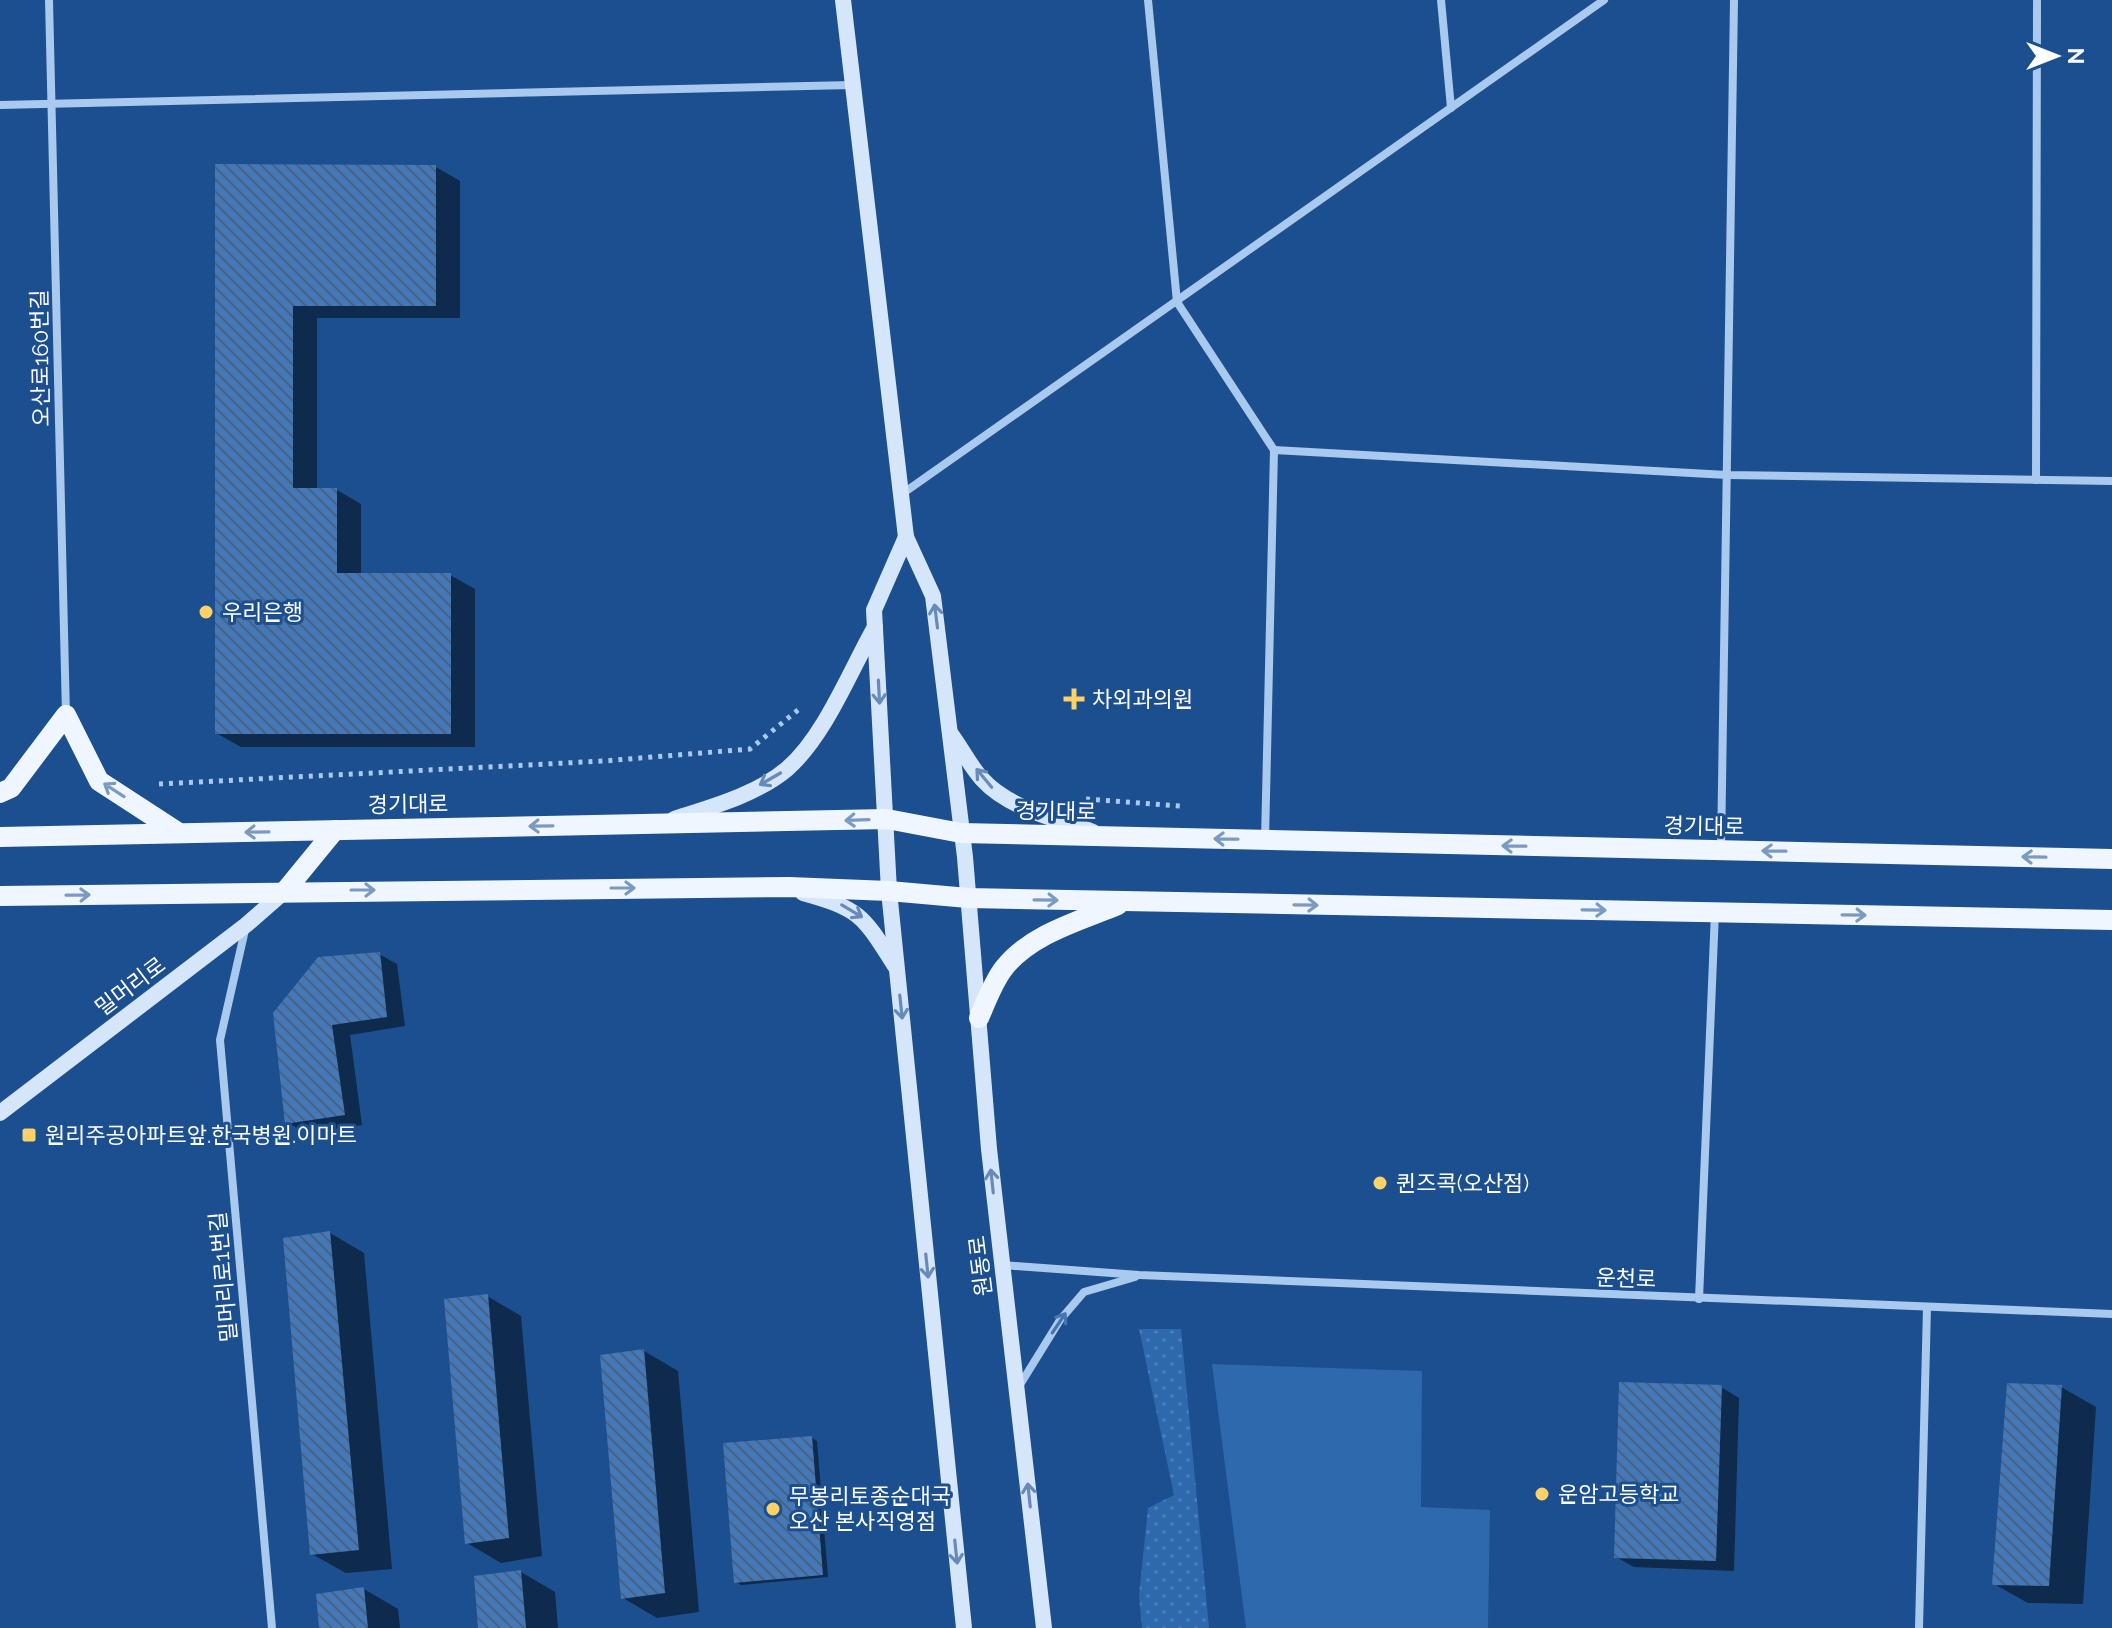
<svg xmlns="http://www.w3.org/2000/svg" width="2112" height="1628" viewBox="0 0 2112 1628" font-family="Raleway,'Noto Sans KR',sans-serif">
	<defs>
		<pattern id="grass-dots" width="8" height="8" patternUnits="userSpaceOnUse" patternTransform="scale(2)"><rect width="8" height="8" fill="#2e69ad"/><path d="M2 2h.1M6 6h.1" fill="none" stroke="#4d80b9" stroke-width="1.8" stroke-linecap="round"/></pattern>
		<pattern id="building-back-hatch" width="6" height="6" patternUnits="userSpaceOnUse" patternTransform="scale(2)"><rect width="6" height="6" fill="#4478b7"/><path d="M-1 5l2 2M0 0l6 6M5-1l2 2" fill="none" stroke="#486282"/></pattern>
	</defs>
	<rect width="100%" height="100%" fill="#1b4f8f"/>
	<path fill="url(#grass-dots)" d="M1139 1329H1181L1209 1628H1142L1139 1595 1148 1508 1174 1495Z"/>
	<path fill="#2e69ad" d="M1212 1364 1422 1371 1421 1507 1490 1510 1488 1628H1246Z"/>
	<g fill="#0007">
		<path d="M217 166 436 167 460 181V318H317V490H337L361 504V575H450L475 589V747H241L216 733Z"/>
		<path d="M379 954 397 964 405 1026 350 1035 362 1125 305 1133 287 1122 275 1014Z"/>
		<path d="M330 1233 364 1253 392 1569 346 1573 312 1554Z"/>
		<path d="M487 1296 521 1316 542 1556 501 1563 467 1543Z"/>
		<path d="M644 1351 678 1371 699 1612 657 1618 623 1598Z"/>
		<path d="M1721 1387 1739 1398 1734 1571 1634 1567 1616 1557Z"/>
		<path d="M2061 1387 2096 1407 2083 1604 2028 1603 1994 1584Z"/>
		<path d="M812 1438 817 1441 828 1577 741 1585 736 1582Z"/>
		<path d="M521 1572 555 1592 558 1628H480Z"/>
		<path d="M364 1589 398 1609 400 1628H321Z"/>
	</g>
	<g fill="url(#building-back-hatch)">
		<path d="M215 164 436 165V306H293V488H337V573H451V734H215Z"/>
		<path d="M380 952 387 1017 332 1025 345 1115 285 1124 273 1013 318 957Z"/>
		<path d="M330 1231 359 1550 310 1555 283 1238Z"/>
		<path d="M488 1294 509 1538 465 1544 444 1299Z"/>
		<path d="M644 1349 665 1593 621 1599 600 1355Z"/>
		<path d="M1619 1382 1722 1385 1716 1561 1614 1558Z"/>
		<path d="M2007 1383 2062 1385 2049 1586 1992 1585Z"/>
		<path d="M812 1436 823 1575 734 1583 723 1443Z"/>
		<path d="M521 1570 526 1628H478L474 1576Z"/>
		<path d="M364 1587 368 1628H319L316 1594Z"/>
	</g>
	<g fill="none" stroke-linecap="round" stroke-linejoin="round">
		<g stroke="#a9c9ee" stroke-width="5" stroke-dasharray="4 6" stroke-linecap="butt">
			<path d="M159 784 604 761 750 749 798 710"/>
			<path d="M1086 799 1180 806"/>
		</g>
		<g stroke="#a9c9ee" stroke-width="8">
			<path d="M49 0 66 715"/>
			<path d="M1148 0 1177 302 1274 450 1265 840"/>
			<path d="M1441 0 1451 108"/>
			<path d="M0 105 852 85"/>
			<path d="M1274 450 1727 475 2112 481"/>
			<path d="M2036 480 2037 0"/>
			<path d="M902 494 1604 0"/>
			<path d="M1721 850 1734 0"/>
			<path d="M245 930 220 1040 272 1628"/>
			<path d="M1002 1265 1139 1275 2112 1314"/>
			<path d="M1699 1299 1715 912"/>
			<path d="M1018 1388 1060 1320 1084 1292 1135 1277"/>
			<path d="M1919 1628 1927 1307"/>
		</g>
		<g stroke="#d6e6fa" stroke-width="16">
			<path d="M843 0 906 537 933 596 965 857 989 1149 1044 1628"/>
			<path d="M906 537 874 610 889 891 964 1628"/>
			<path d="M950 733C961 747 970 766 982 779 1009 809 1057 819 1093 832"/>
			<path d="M674 819C711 807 756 795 787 769 825 736 850 671 875 627"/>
			<path d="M803 893C861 909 863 916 895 966"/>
			<path d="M0 1113 246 925 285 891"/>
		</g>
		<g stroke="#f0f6ff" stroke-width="20">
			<path d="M0 793 11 788 66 715 99 781 179 833"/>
			<path d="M0 837 887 819 961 833 2112 859"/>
			<path d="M285 891 335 830"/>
			<path d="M0 896 789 887 889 891 968 898 2112 920"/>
			<path d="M979 1018C986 1002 993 982 1004 968 1031 934 1079 921 1118 905"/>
		</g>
	</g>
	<defs><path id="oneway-shaft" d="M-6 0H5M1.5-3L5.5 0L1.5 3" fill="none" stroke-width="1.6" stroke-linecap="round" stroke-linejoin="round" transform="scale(2)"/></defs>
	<g stroke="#668bba">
		<use href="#oneway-shaft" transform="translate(936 616) rotate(-97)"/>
		<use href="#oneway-shaft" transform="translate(879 692) rotate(87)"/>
		<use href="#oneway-shaft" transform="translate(984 778) rotate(-130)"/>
		<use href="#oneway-shaft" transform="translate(770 779) rotate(150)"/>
		<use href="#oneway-shaft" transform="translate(852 911) rotate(31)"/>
		<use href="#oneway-shaft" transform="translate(901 1007) rotate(84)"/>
		<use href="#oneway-shaft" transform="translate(992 1181) rotate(-96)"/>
		<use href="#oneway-shaft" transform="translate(927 1266) rotate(84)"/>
		<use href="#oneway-shaft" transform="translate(1029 1495) rotate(-96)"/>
		<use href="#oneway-shaft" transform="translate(956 1552) rotate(84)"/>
	</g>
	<g stroke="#7b9ac1">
		<use href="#oneway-shaft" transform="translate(114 790) rotate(-147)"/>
		<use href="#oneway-shaft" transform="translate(857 820) rotate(178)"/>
		<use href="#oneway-shaft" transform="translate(541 826) rotate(179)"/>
		<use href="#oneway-shaft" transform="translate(257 832) rotate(179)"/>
		<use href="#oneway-shaft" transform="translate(1226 839) rotate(-179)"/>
		<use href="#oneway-shaft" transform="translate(1514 846) rotate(-179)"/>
		<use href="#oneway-shaft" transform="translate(1774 851) rotate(-179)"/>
		<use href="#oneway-shaft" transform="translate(2034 857) rotate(-179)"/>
		<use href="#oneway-shaft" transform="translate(623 888)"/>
		<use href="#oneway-shaft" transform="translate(363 890)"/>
		<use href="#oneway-shaft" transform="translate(78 895) rotate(-1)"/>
		<use href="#oneway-shaft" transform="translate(1046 900) rotate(1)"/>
		<use href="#oneway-shaft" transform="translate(1306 905) rotate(1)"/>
		<use href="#oneway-shaft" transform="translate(1594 910) rotate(1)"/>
		<use href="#oneway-shaft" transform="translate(1854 915) rotate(1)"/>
	</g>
	<use stroke="#4674ac" href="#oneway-shaft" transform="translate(1059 1323) rotate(-56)"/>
	<g fill="#ffd166" stroke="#1b4f8f" stroke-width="3">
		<circle cx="206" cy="612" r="8"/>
		<path d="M1070 687h8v8h8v8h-8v8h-8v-8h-8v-8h8z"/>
		<rect x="21" y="1127" width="16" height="16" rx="4"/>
		<circle cx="1380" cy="1183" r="8"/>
		<circle cx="1542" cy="1494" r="8"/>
		<circle cx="773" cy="1509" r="8"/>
	</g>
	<g text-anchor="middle" stroke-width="6" stroke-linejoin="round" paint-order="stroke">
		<g font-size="22" fill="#fff" stroke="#1b4f8f">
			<text transform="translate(40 358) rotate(-91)" y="8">오산로160번길</text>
			<text transform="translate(408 804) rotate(-1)" y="8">경기대로</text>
			<text transform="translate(1056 811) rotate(1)" y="8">경기대로</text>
			<text transform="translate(1704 826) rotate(1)" y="8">경기대로</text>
			<text transform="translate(130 986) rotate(-37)" y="8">밀머리로</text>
			<text transform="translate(980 1266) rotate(-97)" y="8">원동로</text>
			<text transform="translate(223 1277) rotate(-95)" y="8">밀머리로1번길</text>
			<text transform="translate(1626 1278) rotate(2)" y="8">운천로</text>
		</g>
		<g font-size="22" fill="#fff" stroke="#1b4f8f" text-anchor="start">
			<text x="222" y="620">우리은행</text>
			<text x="1092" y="707">차외과의원</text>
			<text x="45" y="1143">원리주공아파트앞.한국병원.이마트</text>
			<text x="1396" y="1191">퀸즈콕(오산점)</text>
			<text x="1558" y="1502">운암고등학교</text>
			<text x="789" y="1504">무봉리토종순대국<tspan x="789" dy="25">오산 본사직영점</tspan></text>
		</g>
	</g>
	<g transform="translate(2056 56) rotate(90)" stroke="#1b4f8f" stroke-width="6" paint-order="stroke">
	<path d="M0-6L14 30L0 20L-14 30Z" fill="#ffffff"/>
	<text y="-12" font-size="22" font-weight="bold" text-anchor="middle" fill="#ffffff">N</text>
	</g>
</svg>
